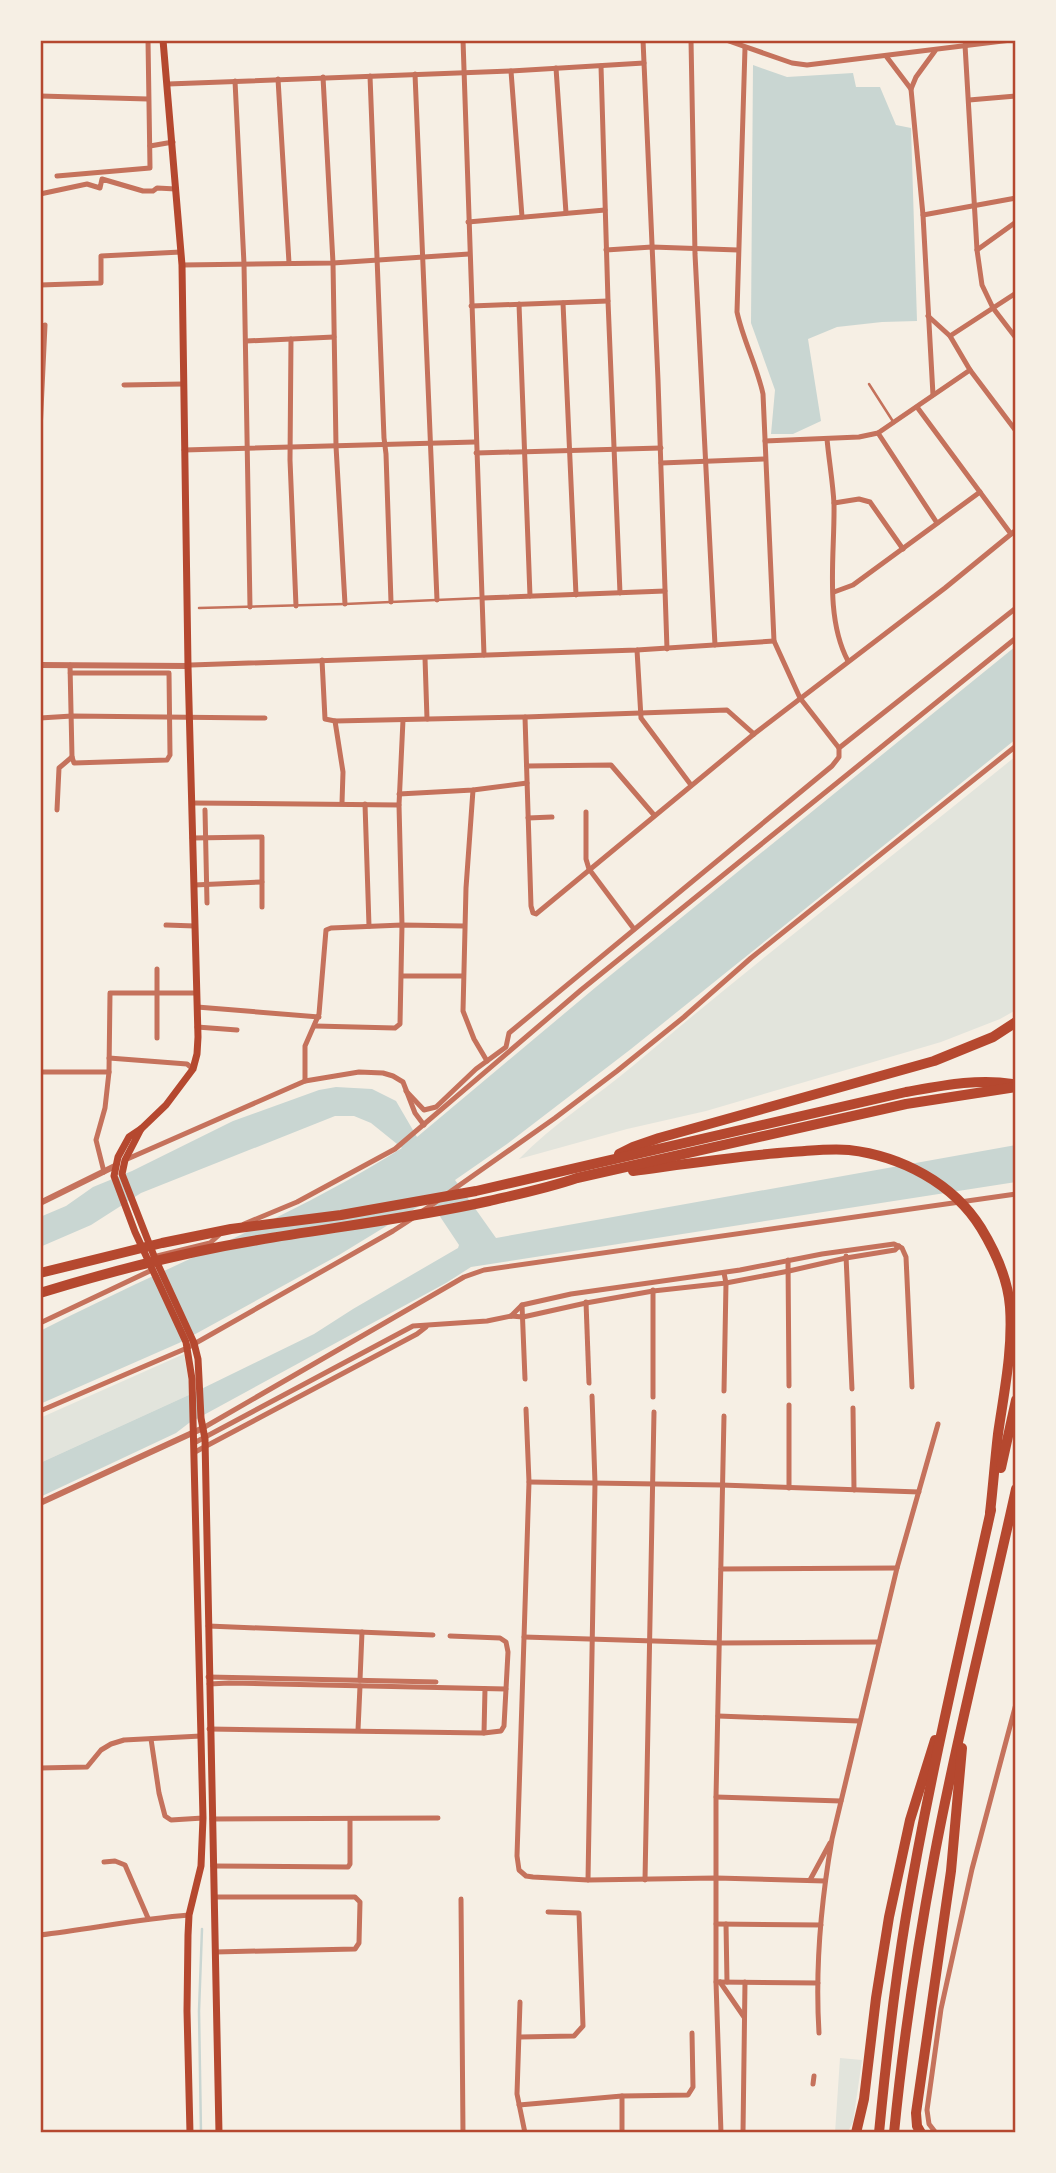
<svg xmlns="http://www.w3.org/2000/svg" width="1056" height="2173" viewBox="0 0 1056 2173" font-family="'Asap Condensed',sans-serif">
	<rect width="100%" height="100%" fill="#f6efe4"/>
	<g fill="#e2e4dc">
		<path d="M1016 756V1010L1000 1019 941 1042 863 1065 706 1111 627 1129 519 1159C553 1124 596 1097 634 1065 759 959 889 859 1016 756Z"/>
		<path d="M184 1354 191 1394 40 1463V1418Z"/>
		<path d="M840 2058 862 2060 853 2122 847 2133H835Z"/>
	</g>
	<g fill="#c9d6d2">
		<path d="M753 65 787 77 853 73 856 87H880L896 125 911 128 917 321 882 322 837 327 808 339 821 421 793 434H771L775 390 751 323Z"/>
		<path d="M1016 646V739L631 1049 507 1144 455 1180 496 1238 1016 1145V1182L471 1267 446 1283 189 1423 176 1433 40 1497V1463L191 1394 314 1334 353 1309 458 1248 459 1245 429 1200 339 1255 179 1343 40 1404V1331C160 1269 288 1220 402 1148L371 1123 354 1116H335L141 1193 91 1225 40 1247V1217L66 1206 93 1187 132 1171 233 1121 319 1090 336 1087 372 1089 396 1101 417 1137 596 987Z"/>
	</g>
	<g fill="none" stroke-linecap="round" stroke-linejoin="round">
		<path stroke="#c9d6d2" stroke-width="2.5" d="M201 2133 199 2011 202 1929"/>
		<g stroke="#c5725c" stroke-width="2.5">
			<path d="M869 384 894 423"/>
			<path d="M199 608 345 604 482 598"/>
		</g>
		<g stroke="#c5725c" stroke-width="5">
			<path d="M463 40 484 655"/>
			<path d="M643 40 658 380 667 649"/>
			<path d="M691 40 695 254 715 645"/>
			<path d="M726 40 792 63 807 65 1011 40"/>
			<path d="M965 45 977 250 982 285 993 308 1016 338"/>
			<path d="M745 48 737 312C743 340 757 366 763 394L774 641 800 698 839 748"/>
			<path d="M886 56 911 89 923 215 933 395"/>
			<path d="M601 66 608 301 620 593"/>
			<path d="M556 68 566 213"/>
			<path d="M511 71 522 217"/>
			<path d="M415 74 437 600"/>
			<path d="M370 76 384 438 386 454 391 602"/>
			<path d="M323 77 333 263 336 446 345 604"/>
			<path d="M278 79 289 263"/>
			<path d="M235 81 244 264 250 607"/>
			<path d="M168 84 511 71 644 63"/>
			<path d="M911 89 916 77 935 51"/>
			<path d="M40 96 148 99"/>
			<path d="M969 100 1016 96"/>
			<path d="M150 146 173 142"/>
			<path d="M57 176 150 168 148 40"/>
			<path d="M40 194 87 184 100 188 102 179 143 191H153L157 188 176 189"/>
			<path d="M923 215 1016 198"/>
			<path d="M468 222 605 210"/>
			<path d="M606 250 652 247 738 250"/>
			<path d="M977 250 1016 222"/>
			<path d="M182 265 333 263 469 254"/>
			<path d="M40 285 101 283V256L181 252"/>
			<path d="M563 303 576 595"/>
			<path d="M519 304 530 596"/>
			<path d="M471 306 608 301"/>
			<path d="M928 316 950 336 970 370 1016 431"/>
			<path d="M950 336 1016 293"/>
			<path d="M291 339 290 460 296 606"/>
			<path d="M246 341 334 337"/>
			<path d="M124 385 183 384"/>
			<path d="M917 407 1011 534"/>
			<path d="M40 431 45 325"/>
			<path d="M878 433 937 523"/>
			<path d="M827 439C829 461 833 483 834 504 835 554 824 616 848 661"/>
			<path d="M765 441 859 437 878 433 970 370"/>
			<path d="M184 450 475 442"/>
			<path d="M476 453 661 448"/>
			<path d="M661 463 765 459"/>
			<path d="M834 503 859 499 870 502 903 549"/>
			<path d="M834 592 853 585 980 492"/>
			<path d="M483 598 665 591"/>
			<path d="M637 650 641 718 691 785"/>
			<path d="M425 658 427 719"/>
			<path d="M322 660 325 719 335 721 525 717 727 710 754 734"/>
			<path d="M70 665 72 757 74 763 167 760 170 755 169 673H70"/>
			<path d="M191 665 637 650 774 641"/>
			<path d="M525 717 531 906 533 913 536 914 754 734 945 588 1016 530"/>
			<path d="M40 718 72 716 265 718"/>
			<path d="M335 721 343 772 342 803"/>
			<path d="M527 766 611 765 654 815"/>
			<path d="M473 790 466 888 463 1011 474 1039 487 1061"/>
			<path d="M399 794 473 790 527 783"/>
			<path d="M192 803 399 805"/>
			<path d="M365 804 369 926"/>
			<path d="M57 810 59 768 72 757"/>
			<path d="M205 810 207 903"/>
			<path d="M586 812V859L589 869 634 929"/>
			<path d="M528 818 552 817"/>
			<path d="M192 838 262 837V907"/>
			<path d="M194 885 262 882"/>
			<path d="M166 925 195 926"/>
			<path d="M402 976H462"/>
			<path d="M197 1007 319 1017"/>
			<path d="M315 1026 395 1028 400 1024 402 925 399 805 403 720"/>
			<path d="M197 1027 237 1030"/>
			<path d="M157 1038V969"/>
			<path d="M109 1058 187 1064 193 1069"/>
			<path d="M40 1072H109"/>
			<path d="M305 1081V1046L319 1014 326 930 331 928 402 925 464 926"/>
			<path d="M406 1091 424 1110 436 1107 476 1069 506 1047 509 1033 832 766 839 757V748L1016 608"/>
			<path d="M125 1160 305 1081 359 1072 383 1073 393 1076 403 1082 415 1113 424 1125"/>
			<path d="M104 1172 96 1140 105 1108 109 1072 110 993H197"/>
			<path d="M447 1194 555 1118 617 1071 684 1017 751 958 1016 746"/>
			<path d="M421 1212 439 1200"/>
			<path d="M244 1224 297 1202 395 1149 581 990 1016 638"/>
			<path d="M846 1256 852 1389"/>
			<path d="M153 1257 210 1243 219 1235"/>
			<path d="M788 1260 789 1386"/>
			<path d="M724 1273 726 1283 724 1391"/>
			<path d="M586 1302 589 1383"/>
			<path d="M522 1305 525 1379"/>
			<path d="M511 1316 522 1305 571 1294 740 1270 822 1254 894 1244 902 1248 906 1257 912 1387"/>
			<path d="M40 1323 152 1270"/>
			<path d="M653 1397V1290"/>
			<path d="M853 1408 854 1490"/>
			<path d="M526 1409 529 1482 517 1856 519 1870 526 1876 533 1877 588 1880 716 1878 825 1881"/>
			<path d="M40 1411 187 1348 393 1231 413 1218"/>
			<path d="M203 1428 464 1277 484 1270 1016 1194"/>
			<path d="M194 1443 413 1326 487 1321 511 1316 523 1317 586 1303 653 1291 726 1283 789 1271 846 1258 895 1250 899 1246"/>
			<path d="M195 1452 417 1334 426 1327"/>
			<path d="M529 1482 721 1485 919 1492"/>
			<path d="M789 1488V1405"/>
			<path d="M721 1569 897 1568"/>
			<path d="M208 1626 433 1635"/>
			<path d="M524 1637 719 1643 879 1642"/>
			<path d="M208 1677 436 1682"/>
			<path d="M360 1680 362 1632"/>
			<path d="M209 1684 229 1683 506 1689"/>
			<path d="M718 1716 859 1721"/>
			<path d="M209 1729 484 1733 501 1731 504 1726 508 1652 506 1642 500 1638 450 1636"/>
			<path d="M358 1730 360 1686"/>
			<path d="M484 1733 485 1689"/>
			<path d="M151 1739 159 1793 165 1816 171 1820 203 1818"/>
			<path d="M40 1768 87 1767 101 1750 111 1744 124 1740 201 1736"/>
			<path d="M716 1797 841 1801"/>
			<path d="M212 1819 438 1818"/>
			<path d="M104 1862 115 1861 125 1865 148 1918"/>
			<path d="M213 1866 348 1867 350 1864V1819"/>
			<path d="M588 1880 595 1483 592 1396"/>
			<path d="M645 1880 654 1412"/>
			<path d="M810 1880 830 1843"/>
			<path d="M214 1897H355L360 1902 359 1943 355 1949 215 1952"/>
			<path d="M461 1899 463 2133"/>
			<path d="M716 1924 821 1925"/>
			<path d="M726 1924 727 1982"/>
			<path d="M40 1935C90 1929 139 1919 189 1915"/>
			<path d="M716 1982 818 1983"/>
			<path d="M720 1982 744 2017"/>
			<path d="M520 2002 517 2094 525 2133"/>
			<path d="M819 2033C815 1968 821 1902 832 1839L897 1568 938 1424"/>
			<path d="M520 2037 574 2036 583 2026 579 1913 548 1912"/>
			<path d="M813 2084 814 2076"/>
			<path d="M519 2105 622 2096 688 2095 693 2087 692 2033"/>
			<path d="M622 2133V2096"/>
			<path d="M721 2133 716 1982V1797L724 1416"/>
			<path d="M743 2133 745 1982"/>
			<path d="M936 2133 929 2124 927 2110 941 2009 972 1869 1016 1704"/>
		</g>
		<g stroke="#c5725c" stroke-width="6">
			<path d="M40 665 188 666"/>
			<path d="M40 1203 115 1166"/>
			<path d="M40 1503 203 1428"/>
		</g>
		<g stroke="#b5482f" stroke-width="7">
			<path d="M163 40 182 265 188 666 198 1037 197 1054 193 1069 166 1105 141 1129 129 1137 118 1157 114 1176 135 1232 186 1342 192 1379 203 1818 201 1866 189 1915 188 1935 187 2011 190 2133"/>
			<path d="M141 1129 125 1160 122 1174 154 1256 194 1343 198 1359 201 1418 205 1439 219 2133"/>
		</g>
		<g stroke="#b5482f" stroke-width="10">
			<path d="M619 1154 633 1147 659 1138 934 1061 993 1037 1016 1022"/>
			<path d="M633 1171C685 1164 738 1156 791 1152 810 1151 830 1148 849 1150 901 1156 953 1183 981 1228 995 1251 1008 1280 1010 1307 1013 1350 1004 1392 998 1434 995 1460 993 1487 990 1513"/>
			<path d="M40 1273 162 1243 231 1229 341 1215 476 1191 906 1092C940 1086 978 1078 1012 1084"/>
			<path d="M40 1293C112 1271 184 1252 258 1240 335 1227 413 1218 489 1201 519 1194 548 1188 577 1178L906 1104 1016 1087"/>
			<path d="M1001 1468 1016 1400"/>
			<path d="M856 2133 864 2099 876 1998 889 1917 910 1820 935 1740"/>
			<path d="M879 2133C886 2060 894 1988 906 1916 929 1780 961 1645 991 1510"/>
			<path d="M894 2133C903 2041 917 1949 934 1858 957 1734 989 1612 1016 1489"/>
			<path d="M921 2133 917 2126 916 2113 951 1871 962 1748"/>
		</g>
	</g>
	<rect width="1056" height="2173" fill="none" stroke="#f6efe4" stroke-width="84"/>
	<rect x="42" y="42" width="972" height="2089" fill="none" stroke="#b5482f" stroke-width="2.5"/>
</svg>
